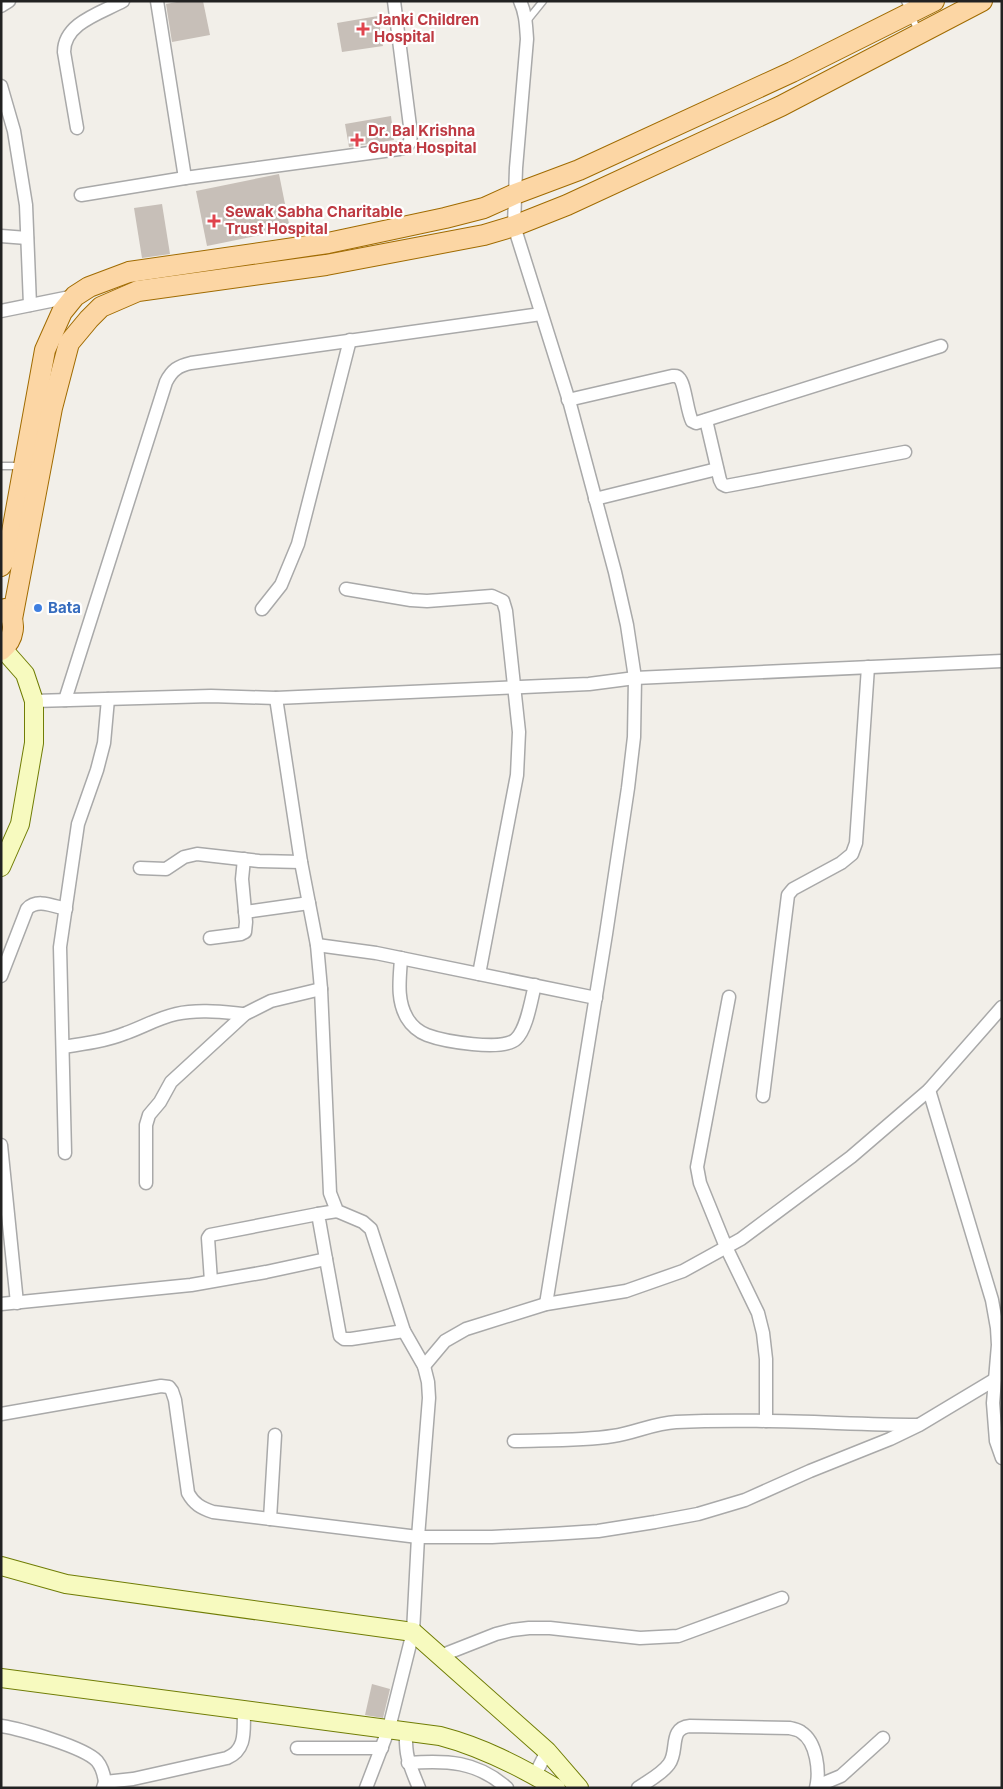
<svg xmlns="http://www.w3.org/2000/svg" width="1003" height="1789" viewBox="0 0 1003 1789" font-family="Inter,sans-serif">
	<rect width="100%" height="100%" fill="#f2efe9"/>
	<g fill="#c7bfb8">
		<path d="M182 1H203L210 35 172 42 166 4Z"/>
		<path d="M378 16 383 46 342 52 337 23Z"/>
		<path d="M391 116 394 140 349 147 345 124Z"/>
		<path d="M279 174 290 229 207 246 196 191Z"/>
		<path d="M162 204 170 254 142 258 134 208Z"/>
		<path d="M372 1684 390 1689 383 1718 365 1715Z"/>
	</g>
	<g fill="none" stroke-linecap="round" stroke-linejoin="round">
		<defs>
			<g id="lane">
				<path d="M905 1 918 31"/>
				<path d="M526 22 543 1"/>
				<path d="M1 466H22"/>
			</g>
			<g id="street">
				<path d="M157 1 185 178"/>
				<path d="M520 1C526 14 526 26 527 39L516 168 514 226 570 404 615 572 627 625 635 678 634 737 628 788 606 934 546 1304"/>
				<path d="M1 6 9 1"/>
				<path d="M1 86 14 131 26 205 30 305"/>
				<path d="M77 128 64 52C64 23 101 13 123 1"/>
				<path d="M81 195 185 178 399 149 406 147 410 142 411 134 394 1"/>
				<path d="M1 236 27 238"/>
				<path d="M1 311 75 296"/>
				<path d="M568 400 672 376C675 376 677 375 679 378 685 383 687 412 692 421L696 423 941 346"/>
				<path d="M706 420 720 480 722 484 726 486 905 452"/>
				<path d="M595 499 717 469"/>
				<path d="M346 589 411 600 427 601 492 596 503 601 506 611 519 732 517 775 479 974"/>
				<path d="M262 609 281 585 298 544 350 340"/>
				<path d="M276 698 301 862 317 945 321 989 330 1193 337 1211 363 1222 371 1229 404 1331 424 1366 428 1382 429 1398 418 1537 413 1632 389 1728 366 1788"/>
				<path d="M65 700 166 382C172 370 178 366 191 363L541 314"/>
				<path d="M34 701 211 696 276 698 589 684 635 678 1002 661"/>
				<path d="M140 868 166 869 184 857 197 854 259 861 301 862"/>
				<path d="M245 912 309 903"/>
				<path d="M210 938 241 934 245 932 246 922 242 879 244 859"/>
				<path d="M317 945 376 953 596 998"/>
				<path d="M401 958C400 978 396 999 407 1018 411 1025 419 1032 427 1035 443 1041 503 1052 516 1039 527 1029 531 1000 535 985"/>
				<path d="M1 976 27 909C37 898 53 906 66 909"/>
				<path d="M729 997 697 1167 700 1183 726 1247 758 1313 763 1333 766 1359V1421"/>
				<path d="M63 1047C84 1044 106 1041 126 1033 143 1027 158 1018 176 1014 198 1009 222 1012 245 1014"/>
				<path d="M929 1090 992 1300 997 1328 998 1345 993 1403 996 1441 1002 1458"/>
				<path d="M763 1096 788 895 793 889 841 863 852 854 856 843 868 667"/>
				<path d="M1 1145 17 1303"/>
				<path d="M65 1153 60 947 78 824 97 770 104 743 108 699"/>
				<path d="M146 1183V1125L149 1115 160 1102 171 1082 245 1014 271 1001 321 989"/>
				<path d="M326 1259 340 1336 344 1339H351L404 1331"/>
				<path d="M211 1281 208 1238 210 1235 318 1214"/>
				<path d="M1 1304 191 1285 266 1272 326 1259 318 1214 337 1211"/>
				<path d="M424 1366 445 1341 466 1329 546 1304 626 1291 683 1271 741 1239 851 1157 929 1090 1002 1007"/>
				<path d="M1 1414 161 1386 169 1387 172 1391 175 1400 188 1493C194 1504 201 1508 213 1512L418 1537H492L552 1534 598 1531 655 1522 698 1514 745 1500 810 1471 890 1439 919 1425 994 1380"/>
				<path d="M514 1441C547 1440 581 1441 613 1436 635 1433 654 1423 676 1422 756 1418 837 1424 917 1425"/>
				<path d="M270 1519 275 1435"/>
				<path d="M440 1656 496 1634 512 1630 529 1628H550L640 1638 678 1636 782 1598"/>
				<path d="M1 1726C21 1729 84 1747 97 1761 102 1767 104 1775 105 1782"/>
				<path d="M406 1730C405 1757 409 1763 419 1788"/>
				<path d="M297 1748H382"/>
				<path d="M408 1763C446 1760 477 1761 507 1788"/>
				<path d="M535 1775 547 1751"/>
				<path d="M817 1786 841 1776 883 1738"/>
				<path d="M103 1788 105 1782 133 1779 227 1758C248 1749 243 1729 244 1709"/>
				<path d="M638 1788C648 1781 662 1774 669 1764 679 1751 668 1728 690 1726L790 1728C793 1729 799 1730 801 1732 817 1742 820 1772 816 1788"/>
			</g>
			<g id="secondary">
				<path d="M1 867 20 824 34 743V701L25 674 3 649"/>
				<path d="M1 1566 66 1584 413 1632 547 1751 579 1788"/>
				<path d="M1 1678 440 1736C482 1747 519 1766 556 1788"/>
			</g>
			<g id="primary">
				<path d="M1 566 8 554 45 350 62 312 75 296 89 287 129 272 328 243 445 218 484 208 515 194 579 170 792 72 934 1"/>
				<path d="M12 619 52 408 69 343 89 319 101 307 138 291 326 265 484 235 514 226 567 205 781 106 982 1"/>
				<path d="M1 650C14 640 18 621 5 609"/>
			</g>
		</defs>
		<use href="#lane" stroke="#a9a9a9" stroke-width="9"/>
		<use href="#street" stroke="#a9a9a9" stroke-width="15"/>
		<use href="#secondary" stroke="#707d05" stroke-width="20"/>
		<use href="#primary" stroke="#a06b00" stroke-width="22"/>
		<use href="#lane" stroke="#fff" stroke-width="6"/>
		<use href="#street" stroke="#fff" stroke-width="12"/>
		<use href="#secondary" stroke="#f7fabf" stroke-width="18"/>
		<use href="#primary" stroke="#fcd6a4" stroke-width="20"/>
	</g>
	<g fill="#e0444e" stroke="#fff" stroke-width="2">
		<path d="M360.5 21.5h5v5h5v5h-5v5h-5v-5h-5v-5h5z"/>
		<path d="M354.5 132.5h5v5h5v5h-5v5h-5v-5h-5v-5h5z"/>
		<path d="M211.5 213.5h5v5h5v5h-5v5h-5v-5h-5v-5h5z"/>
	</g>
	<circle fill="#3f7fe0" stroke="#fff" stroke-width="2" cx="38" cy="608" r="5"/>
	<g text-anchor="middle" stroke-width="4.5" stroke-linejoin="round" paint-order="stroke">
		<g font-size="15" font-weight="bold" fill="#be3a42" stroke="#fff" text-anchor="start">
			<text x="374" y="25">Janki Children<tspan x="374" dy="17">Hospital</tspan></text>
			<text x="368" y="136">Dr. Bal Krishna<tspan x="368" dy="17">Gupta Hospital</tspan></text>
			<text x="225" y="217">Sewak Sabha Charitable<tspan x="225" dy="17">Trust Hospital</tspan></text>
		</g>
		<g font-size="15" font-weight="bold" fill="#366cbe" stroke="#fff" text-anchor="start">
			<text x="48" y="613">Bata</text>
		</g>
	</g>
	<rect width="1003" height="1789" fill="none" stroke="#222222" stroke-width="5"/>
</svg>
